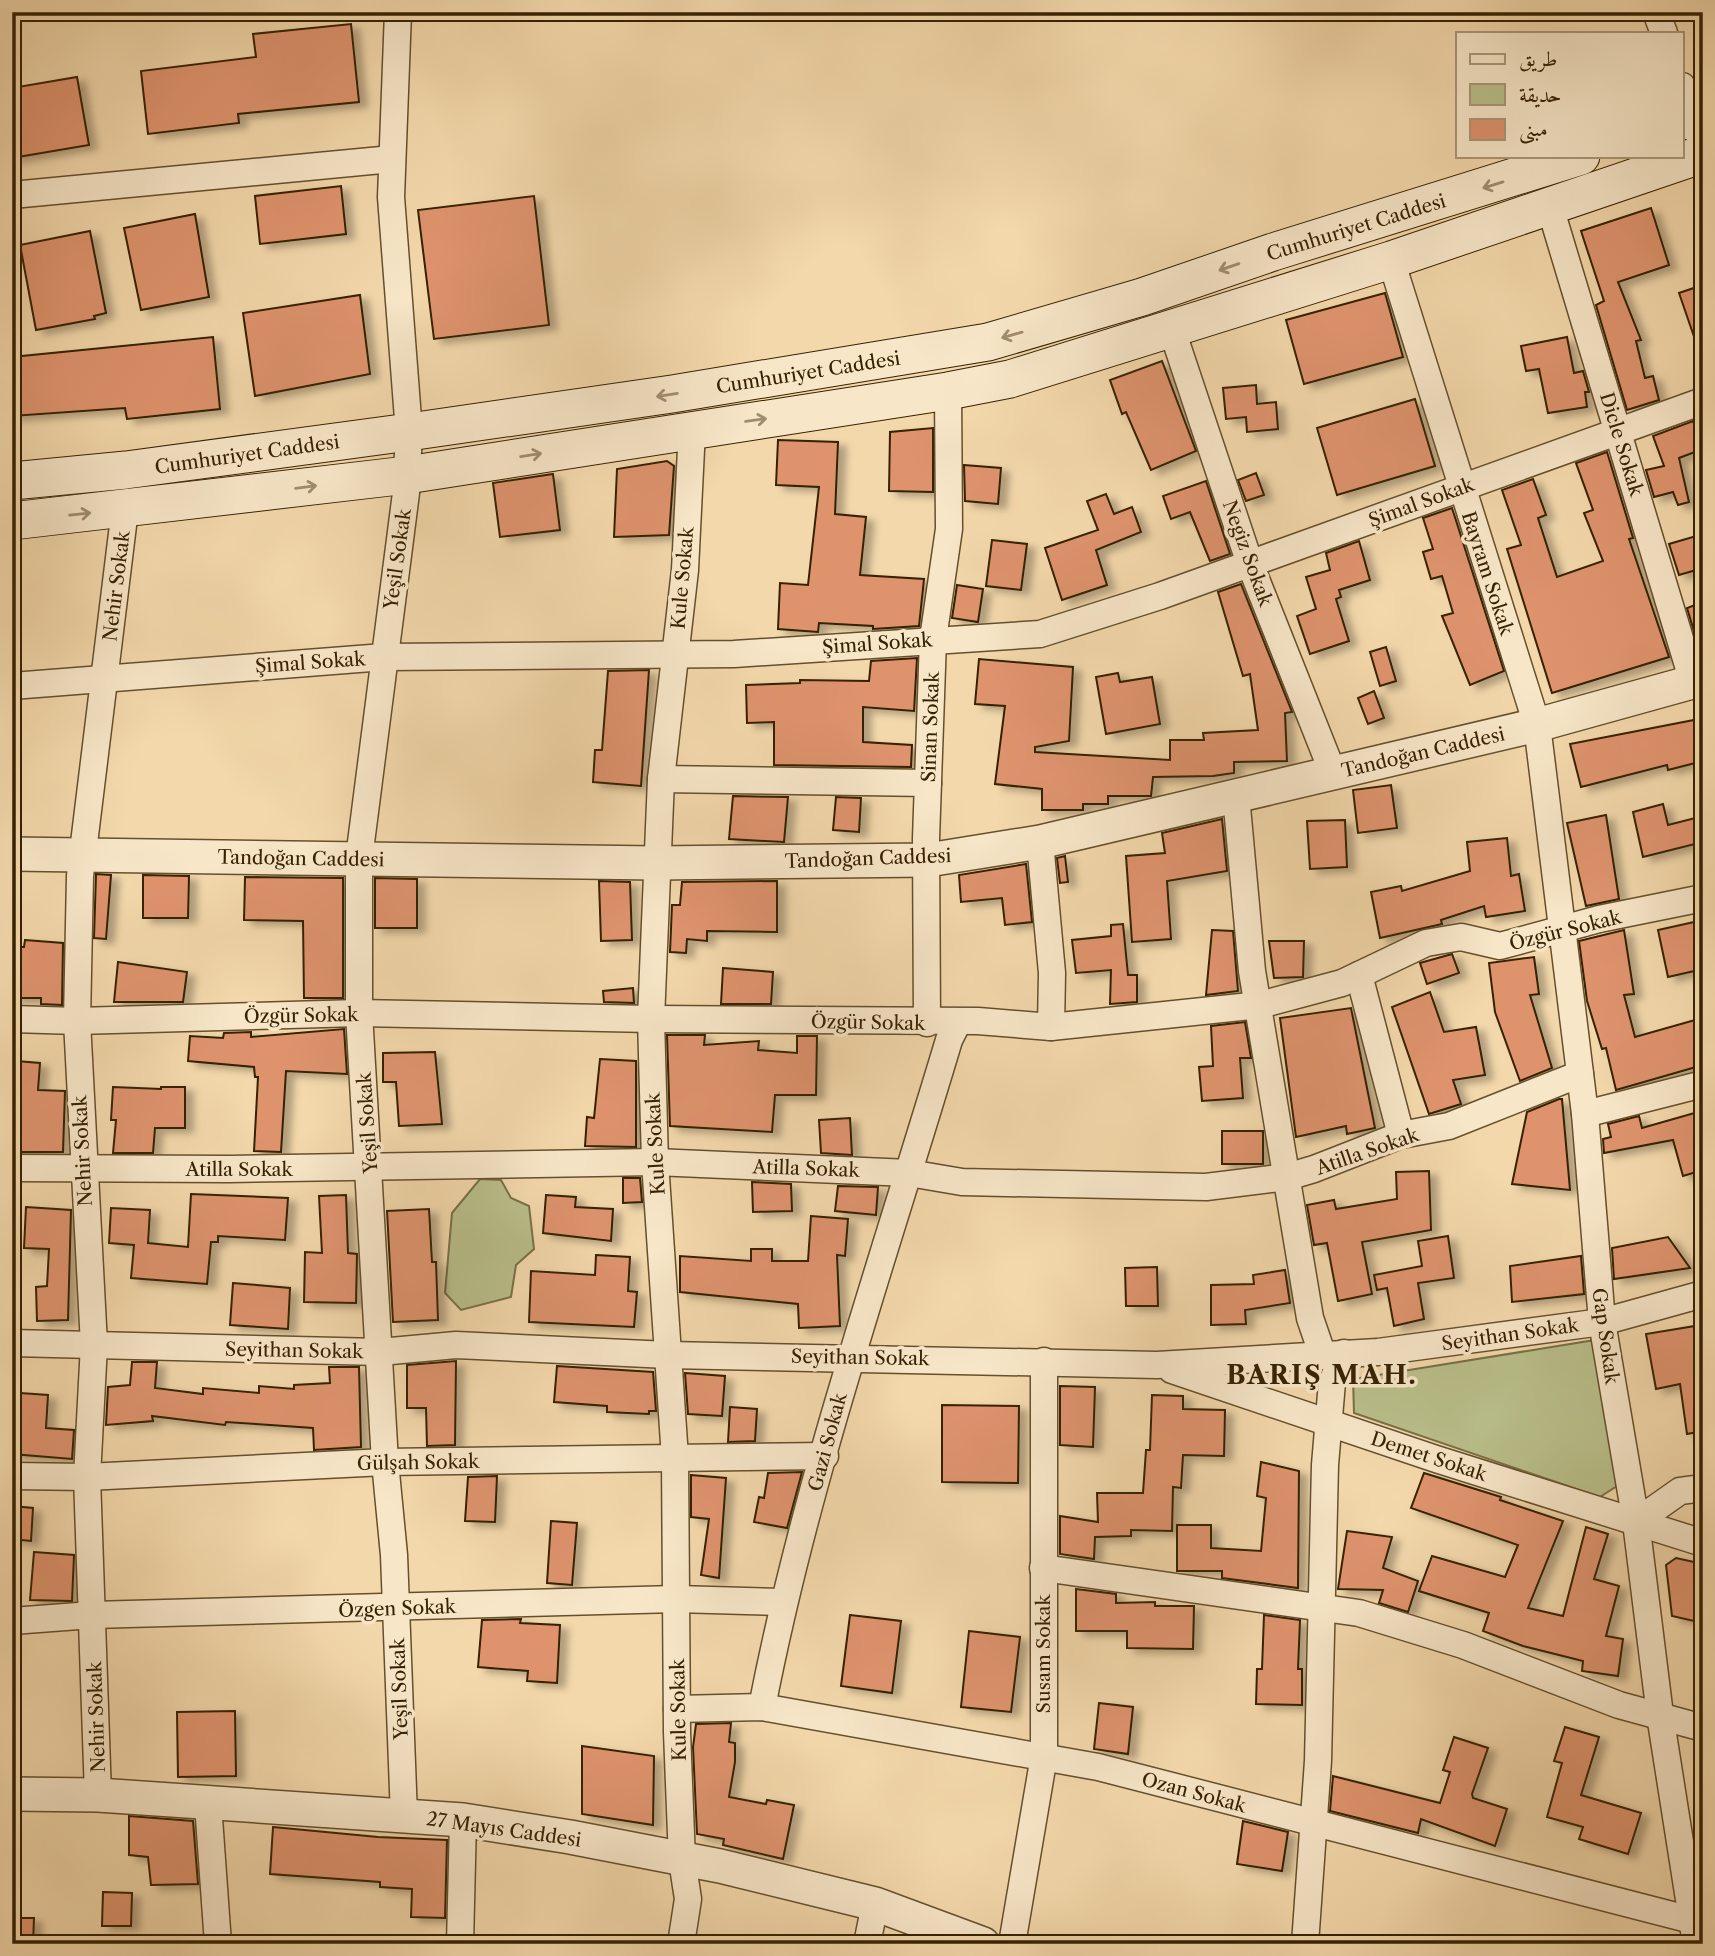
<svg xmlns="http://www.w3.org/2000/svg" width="1715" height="1956" viewBox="0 0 1715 1956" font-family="'Libre Caslon Text',Amiri,serif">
	<defs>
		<filter id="shadow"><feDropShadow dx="8" dy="4.5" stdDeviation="3.5" flood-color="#0004"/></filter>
	</defs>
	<rect width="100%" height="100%" fill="#f3d8ab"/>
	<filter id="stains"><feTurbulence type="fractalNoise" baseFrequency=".00286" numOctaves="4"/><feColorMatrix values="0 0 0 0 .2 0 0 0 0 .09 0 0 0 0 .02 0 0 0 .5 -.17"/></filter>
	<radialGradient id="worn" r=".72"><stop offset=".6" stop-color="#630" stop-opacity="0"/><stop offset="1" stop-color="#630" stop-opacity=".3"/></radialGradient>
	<g fill="#b9bf8a" stroke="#787046" stroke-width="2">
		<path d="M480 1179 501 1180 511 1198 529 1206 534 1249 516 1265 511 1297 461 1310 445 1293 452 1213Z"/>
		<path d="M1595 1340 1617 1486 1600 1497 1354 1413 1353 1379Z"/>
	</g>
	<g fill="#de936d" stroke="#362101" stroke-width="2" filter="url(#shadow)">
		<path d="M351 24 359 102 238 114 239 123 148 134 141 71 256 57 253 34Z"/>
		<path d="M77 77 89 145 12 158V88Z"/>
		<path d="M341 186 346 234 260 244 255 196Z"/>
		<path d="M534 196 549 325 434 339 418 210Z"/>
		<path d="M1651 208 1669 265 1618 282 1641 340 1636 341 1645 378 1653 376 1659 400 1627 410 1596 305 1604 301 1581 231Z"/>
		<path d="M195 214 209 297 141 310 124 228Z"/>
		<path d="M90 231 106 313 94 316 95 319 36 330 20 245Z"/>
		<path d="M1703 285V353L1700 354 1679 293Z"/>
		<path d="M1385 293 1403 357 1304 384 1286 320Z"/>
		<path d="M360 295 370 374 255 396 243 313Z"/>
		<path d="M213 337 220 409 127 419 125 408 12 416V357Z"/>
		<path d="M1567 337 1574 373 1583 371 1589 392H1585L1587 407 1548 413 1539 369 1526 371 1521 346Z"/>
		<path d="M1162 361 1196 451 1151 470 1126 412 1122 414 1110 380Z"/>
		<path d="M1256 385 1257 404 1276 402 1278 429 1247 432 1246 417 1226 419 1223 388Z"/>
		<path d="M1415 399 1435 466 1337 495 1317 428Z"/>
		<path d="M1693 421 1703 449 1679 458 1689 502 1678 505 1673 492 1654 497 1646 470 1664 466 1653 436Z"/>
		<path d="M933 428V492L889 491 890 432Z"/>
		<path d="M778 440 838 442 835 514 866 517 860 575 924 579 919 626 873 629V626L819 623 818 632 778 629 780 583 808 585 819 487 776 485Z"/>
		<path d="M1607 452 1633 538 1629 539 1669 657 1552 693 1507 549 1521 545 1502 490 1533 479 1546 515 1538 518 1557 577 1603 561 1584 513 1593 510 1576 463Z"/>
		<path d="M667 461 674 466 669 535 614 537 617 469Z"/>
		<path d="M964 465 1001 468 998 504 965 501Z"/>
		<path d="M1256 473 1264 495 1246 501 1238 480Z"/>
		<path d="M553 474 560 530 500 537 493 483Z"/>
		<path d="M1206 481 1230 554 1210 561 1190 512 1171 519 1163 496Z"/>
		<path d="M1106 494 1114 514 1132 507 1141 532 1096 550 1107 585 1062 600 1045 548 1098 530 1087 501Z"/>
		<path d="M1452 508 1504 671 1470 685 1442 616 1453 613 1442 576 1431 579 1423 552 1433 549 1423 518Z"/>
		<path d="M1703 534V568L1679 575 1669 544Z"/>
		<path d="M992 540 1027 544 1021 590 986 586Z"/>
		<path d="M1359 541 1370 580 1339 590 1341 597 1336 599 1349 641 1310 654 1297 616 1316 609 1306 577 1330 570 1326 553Z"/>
		<path d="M1241 584 1292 712 1285 713 1287 761 1234 762V773L1213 776 1153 777 1151 796H1108V804H1083V810H1042V789L995 784 1005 706 975 704 979 659 1073 667 1069 741 1035 747V752L1170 760V740H1204L1203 733 1258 730 1250 674 1243 676 1218 592Z"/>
		<path d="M957 585 983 589 978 622 952 618Z"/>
		<path d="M1703 602V646L1699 648 1687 608Z"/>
		<path d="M1386 647 1396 681 1380 686 1370 652Z"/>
		<path d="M917 658 914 711 863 707V742L912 745 911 767 774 765V722L747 723 746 685 800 683V680L869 681 871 661Z"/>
		<path d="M649 670 641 786 593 782 595 750H602L608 671Z"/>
		<path d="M1118 673 1120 682 1152 677 1160 724 1106 734 1096 677Z"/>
		<path d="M1374 691 1384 718 1368 724 1358 698Z"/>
		<path d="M1694 720 1703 761 1668 770 1667 765 1581 787 1570 744Z"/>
		<path d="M1391 785 1397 828 1358 833 1353 790Z"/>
		<path d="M733 796 788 797 784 842 729 839Z"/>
		<path d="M836 797 861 798 859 832 833 830Z"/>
		<path d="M1663 804 1668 825 1703 816V842L1643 857 1633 812Z"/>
		<path d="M1606 815 1619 899 1586 906 1567 823Z"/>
		<path d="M1222 819 1227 871 1167 881 1171 939 1132 942 1126 856 1165 853 1162 833Z"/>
		<path d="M1345 820 1347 867 1310 869 1307 821Z"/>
		<path d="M1507 838 1511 876 1519 874 1525 911 1486 917 1484 906 1441 920 1442 924 1380 938 1371 892 1401 886 1402 891 1470 871 1467 842Z"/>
		<path d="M1065 856 1068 882 1060 883 1057 858Z"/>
		<path d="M1026 864 1032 922 1005 925 1002 898 961 902 959 875Z"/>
		<path d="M96 874 111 875 106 939 94 938Z"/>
		<path d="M143 875 189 876 188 918H143Z"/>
		<path d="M245 877 343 878V998H304L303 921 244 920Z"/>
		<path d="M375 878 417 879V928H375Z"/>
		<path d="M599 881 630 882 632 940 601 941Z"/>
		<path d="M777 881V932L707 931V941L687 939 686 953 670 952 672 905H680L682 882Z"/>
		<path d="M1703 920V969L1668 977 1658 930Z"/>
		<path d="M1123 924 1128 975H1137V1002L1110 1004 1111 970 1076 973 1072 940 1111 936V925Z"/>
		<path d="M1212 930 1233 931 1238 991 1206 995Z"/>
		<path d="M1624 930 1634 994 1624 995 1635 1037 1695 1020 1703 1050V1065L1616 1090 1606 1048 1602 1049 1587 1001 1579 941Z"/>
		<path d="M25 940 63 943 62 1005 41 1004V998H12V947H24Z"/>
		<path d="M1269 941H1304L1303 977 1274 978Z"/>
		<path d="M1452 954 1459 973 1427 984 1420 963Z"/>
		<path d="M1534 957 1539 994 1530 995 1552 1068 1520 1081 1495 1012 1489 963Z"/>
		<path d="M118 962 187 972 183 1002H114Z"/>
		<path d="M723 968 773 972 771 1004H721Z"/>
		<path d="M633 988 634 1003 604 1002 603 991Z"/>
		<path d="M1430 992 1444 1032 1476 1027 1485 1075 1453 1080 1461 1104 1429 1114 1392 1007Z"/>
		<path d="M1351 1008 1375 1128 1347 1134 1346 1126 1296 1137 1280 1018Z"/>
		<path d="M1245 1022 1251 1058H1240L1243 1098 1202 1101 1199 1067 1213 1066 1211 1026Z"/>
		<path d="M344 1029 347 1074 286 1071 281 1152 254 1151 258 1077H255L254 1067 188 1061 190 1036 223 1038 224 1033 251 1032V1037Z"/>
		<path d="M667 1035H705L704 1045 759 1041 758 1050 797 1053V1036H817L816 1095H775L772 1132 670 1126Z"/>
		<path d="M435 1052 442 1124 399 1126 396 1082H383V1053Z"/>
		<path d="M600 1059 636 1061V1147L585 1146 587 1117 594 1118Z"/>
		<path d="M16 1061 40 1063 38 1090 65 1091 63 1152H12V1096Z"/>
		<path d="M113 1087 161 1089V1087H185V1128H155L153 1153H113L116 1120H111Z"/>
		<path d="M1559 1099H1562L1570 1190 1512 1184 1527 1112Z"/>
		<path d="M1698 1112 1703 1129V1170L1683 1176 1673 1140 1604 1153 1603 1139 1611 1137 1608 1124 1639 1116 1642 1128Z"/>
		<path d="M850 1118 852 1155 821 1153 819 1120Z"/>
		<rect x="1222" y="1131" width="41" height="33"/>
		<path d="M1429 1171 1431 1230 1362 1242 1372 1294 1338 1301 1327 1243 1314 1245 1307 1205 1334 1200 1336 1209 1397 1199 1396 1172Z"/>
		<path d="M623 1178H640L642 1202 623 1203Z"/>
		<path d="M752 1182 791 1184 792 1211 753 1212Z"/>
		<path d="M838 1186 878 1187 876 1215 835 1211Z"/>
		<path d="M191 1194 288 1198 285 1240 218 1236V1242H211L207 1284 131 1278 134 1245 109 1243 111 1208 150 1210 148 1243 188 1247Z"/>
		<path d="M346 1195 348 1253 357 1254 356 1303 304 1302 305 1252 322 1253 319 1196Z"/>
		<path d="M546 1195 576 1197 575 1207 613 1209 611 1241 543 1233Z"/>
		<path d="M26 1207 71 1210 68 1320 37 1321 36 1287 47 1286 49 1249 24 1248Z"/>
		<path d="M429 1209 432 1262H436L438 1320 393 1322 387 1211Z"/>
		<path d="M811 1216 848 1219 845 1256 837 1255 840 1326 799 1328 798 1304 680 1292V1256L751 1261V1249H772V1261H808Z"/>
		<path d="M1448 1236 1454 1278 1418 1283 1424 1319 1394 1326 1387 1288 1377 1290 1374 1275 1422 1266 1418 1241Z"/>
		<path d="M1668 1237 1690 1268 1614 1279 1612 1248Z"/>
		<path d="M596 1255 630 1257 628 1291 637 1292 634 1327 529 1322 531 1271 595 1275Z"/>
		<path d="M1581 1256 1584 1294 1512 1302 1510 1266Z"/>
		<path d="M1157 1267 1158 1306H1126L1125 1268Z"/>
		<path d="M1285 1270 1290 1303 1245 1310 1246 1324 1211 1325V1285L1254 1284 1253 1275Z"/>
		<path d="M233 1283 290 1288 288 1329 230 1325Z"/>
		<path d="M1695 1326 1703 1367V1431L1687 1434 1680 1384 1656 1389 1646 1334Z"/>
		<path d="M456 1361 455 1445 427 1446 426 1408H407V1365Z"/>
		<path d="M132 1362H157L155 1388 203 1394V1388L259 1393V1386L294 1389V1385L330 1383 329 1367H359L361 1447 314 1450 313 1428 226 1422 225 1425 152 1416 153 1421 106 1425 108 1387 130 1385Z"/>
		<path d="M557 1366 653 1372 656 1411H649V1414L607 1412V1406L554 1402Z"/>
		<path d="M685 1373 725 1376 722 1416 688 1414Z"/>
		<path d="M1060 1386 1095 1387 1093 1447 1060 1445Z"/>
		<path d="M20 1393 48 1395 46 1428 74 1430 72 1459 12 1454V1428H18Z"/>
		<path d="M1152 1395 1183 1396V1409L1225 1410 1224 1456 1183 1455 1181 1488 1173 1487 1172 1531 1131 1530V1536L1095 1537 1094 1559 1060 1554V1516L1098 1522 1097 1493H1143L1146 1450H1150Z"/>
		<path d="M942 1405 1019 1406 1018 1483 942 1482Z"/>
		<path d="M730 1407 757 1409 755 1441 728 1442Z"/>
		<path d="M1261 1462 1299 1471 1298 1588 1222 1578V1571H1177V1525H1211V1548L1261 1551 1266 1498 1257 1496Z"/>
		<path d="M802 1472 787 1528 754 1522 759 1497 764 1498 768 1473Z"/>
		<path d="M1424 1473 1501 1497 1500 1500 1563 1521 1528 1608 1563 1616 1586 1527 1608 1534 1594 1579 1619 1586 1606 1636 1623 1639 1618 1676 1582 1671 1583 1661 1523 1646 1483 1631 1489 1613 1419 1591 1432 1556 1505 1577 1518 1545 1411 1508Z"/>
		<path d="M691 1475 726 1478 719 1578 701 1575 709 1519 691 1517Z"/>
		<path d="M497 1476 495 1522 465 1521 468 1477Z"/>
		<path d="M12 1506 33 1508 31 1541 12 1539Z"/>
		<path d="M551 1521 577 1523 572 1585 547 1583Z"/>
		<path d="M1347 1531 1392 1537 1383 1568 1418 1581 1408 1612 1379 1603 1383 1590 1338 1589Z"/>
		<path d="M34 1552 74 1555 72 1601 30 1600Z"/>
		<path d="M1676 1558 1703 1564V1623L1672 1616 1666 1565Z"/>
		<path d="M1076 1589 1116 1594V1603L1155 1602V1606H1194L1193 1649 1127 1648V1631H1076Z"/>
		<path d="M850 1615 901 1621 892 1693 841 1686Z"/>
		<path d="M1264 1615 1300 1620 1298 1669H1302V1705L1256 1704 1257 1669H1262Z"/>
		<path d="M521 1619 520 1623 560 1625 557 1683 527 1681 528 1671 478 1667 482 1620Z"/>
		<path d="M969 1631 1020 1637 1011 1712 961 1707Z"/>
		<path d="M1099 1703 1133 1707 1128 1754 1094 1749Z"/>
		<path d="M235 1711 236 1776 178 1777 177 1712Z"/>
		<path d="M731 1723 729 1742 735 1743V1762L729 1797 766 1804 767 1800 794 1805 783 1859 723 1845 724 1839 697 1834 693 1747 696 1724Z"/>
		<path d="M1565 1727 1599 1737 1581 1795 1641 1813 1628 1854 1579 1839 1583 1827 1547 1817 1562 1763 1554 1761Z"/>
		<path d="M1454 1737 1488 1748 1472 1794 1473 1798 1507 1809 1495 1846 1421 1819 1418 1833 1330 1811 1333 1776 1440 1803 1450 1772 1443 1770Z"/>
		<path d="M582 1746 654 1756 653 1825 582 1814Z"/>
		<path d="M129 1816 193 1821 198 1884 151 1885 148 1857 129 1855Z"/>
		<path d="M1243 1821 1288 1832 1282 1871 1237 1864Z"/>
		<path d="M273 1827 378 1837 447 1840 445 1918 411 1917 412 1889 380 1887V1882L270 1874Z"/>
		<path d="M103 1892 132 1893 131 1926H102Z"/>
		<path d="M12 1918H34L33 1944H12Z"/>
	</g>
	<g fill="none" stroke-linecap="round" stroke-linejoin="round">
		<defs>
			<g id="minor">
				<path d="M398 12 391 197 409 432 406 493 359 858V1013L385 1462 394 1555 404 1816"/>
				<path d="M1656 12 1664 33"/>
				<path d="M1682 86 1698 133"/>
				<path d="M12 195 392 159"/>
				<path d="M1550 207 1693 682"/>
				<path d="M1391 260 1537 725 1585 1114 1602 1322 1636 1522 1660 1715 1696 1944"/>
				<path d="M1172 330 1250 564 1333 773"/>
				<path d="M12 686 384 657 734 654 1040 634 1160 596 1703 401"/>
				<path d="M661 779 928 783"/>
				<path d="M1236 796 1252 971 1310 1318 1323 1356"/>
				<path d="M1040 842 1052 973 1051 1027"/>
				<path d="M1359 975 1401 1135"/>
				<path d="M12 1019 77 1021 359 1013 651 1019 978 1021 1051 1027 1260 1005 1342 983 1426 943 1461 937 1500 946 1599 919 1703 898"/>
				<path d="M927 1023 926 839 933 639 949 529 948 391"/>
				<path d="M1585 1114 1703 1084"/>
				<path d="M12 1168 230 1169 655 1162 909 1173 962 1182 1206 1187 1287 1177 1314 1169 1401 1135 1449 1126 1580 1074"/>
				<path d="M12 1343 380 1352 456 1345 668 1355 1157 1365 1378 1352 1602 1322 1703 1294"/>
				<path d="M1172 1370 1436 1459 1703 1543"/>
				<path d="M12 1476 87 1477 385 1462 825 1456"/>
				<path d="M1636 1522 1680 1491 1703 1488"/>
				<path d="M1043 1568 1359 1613 1463 1645 1619 1705 1703 1728"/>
				<path d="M12 1621 92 1615 676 1599 782 1602"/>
				<path d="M762 1707C806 1480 883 1261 949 1040L958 1022"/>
				<path d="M677 1709 762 1707 1098 1767 1703 1923"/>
				<path d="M98 1795 87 1477 94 1345 77 1021 80 876 125 509"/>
				<path d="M208 1804 218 1944"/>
				<path d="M460 1944 463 1820"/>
				<path d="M681 1944 688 1899 682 1860 677 1732 675 1458 655 1162 651 1019 661 779 685 570 692 429"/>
				<path d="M867 1944 875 1904"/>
				<path d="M1012 1944 1044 1756V1361"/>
				<path d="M1305 1944 1318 1761 1325 1465 1332 1382 1344 1353"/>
			</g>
			<g id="tertiary">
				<path d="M12 854 656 863 928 860 1040 842 1537 725 1703 679"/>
				<path d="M12 1794 98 1795 463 1820 570 1837 720 1866 875 1904 983 1944"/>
			</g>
			<g id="secondary">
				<path d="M1682 121 1703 113"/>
				<path d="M12 481 126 470 409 432 672 394 988 342 1142 297 1273 252 1581 156"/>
				<path d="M12 521 407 475 948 391 1010 379 1391 260 1703 154"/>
			</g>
		</defs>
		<use href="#minor" stroke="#654f2c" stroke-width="29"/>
		<use href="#tertiary" stroke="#654f2c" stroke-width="36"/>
		<use href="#secondary" stroke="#362101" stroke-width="39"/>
		<use href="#minor" stroke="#f7e6c8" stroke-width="26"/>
		<use href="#tertiary" stroke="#f7e6c8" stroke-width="33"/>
		<use href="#secondary" stroke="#f7e6c8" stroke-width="37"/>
	</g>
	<defs><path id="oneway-shaft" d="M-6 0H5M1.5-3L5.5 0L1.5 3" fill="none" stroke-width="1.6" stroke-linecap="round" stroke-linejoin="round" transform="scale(1.75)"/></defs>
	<g stroke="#a08d6e">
		<use href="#oneway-shaft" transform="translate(1493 185) rotate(163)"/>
		<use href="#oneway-shaft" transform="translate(1229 267) rotate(161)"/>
		<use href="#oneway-shaft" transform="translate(1012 335) rotate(164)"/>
		<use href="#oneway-shaft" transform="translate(667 395) rotate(171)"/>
		<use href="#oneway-shaft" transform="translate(756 420) rotate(-8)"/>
		<use href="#oneway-shaft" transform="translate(531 455) rotate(-9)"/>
		<use href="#oneway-shaft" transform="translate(306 487) rotate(-7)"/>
		<use href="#oneway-shaft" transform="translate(80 514) rotate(-6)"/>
	</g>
	<g text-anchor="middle" stroke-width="7" stroke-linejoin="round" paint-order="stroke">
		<g font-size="19" fill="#362101" stroke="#f7e6c8">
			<text transform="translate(1356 227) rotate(-17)" y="7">Cumhuriyet Caddesi</text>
			<text transform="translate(808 372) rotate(-9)" y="7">Cumhuriyet Caddesi</text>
			<text transform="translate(1622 444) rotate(73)" y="7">Dicle Sokak</text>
			<text transform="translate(247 454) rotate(-8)" y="7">Cumhuriyet Caddesi</text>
			<text transform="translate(1421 502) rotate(-20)" y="7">Şimal Sokak</text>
			<text transform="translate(1248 553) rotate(70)" y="7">Negiz Sokak</text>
			<text transform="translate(397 559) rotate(-82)" y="7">Yeşil Sokak</text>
			<text transform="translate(1488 573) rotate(72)" y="7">Bayram Sokak</text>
			<text transform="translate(682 578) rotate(-85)" y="7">Kule Sokak</text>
			<text transform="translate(116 586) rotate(-83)" y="7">Nehir Sokak</text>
			<text transform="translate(877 643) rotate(-4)" y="7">Şimal Sokak</text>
			<text transform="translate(310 662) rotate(-4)" y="7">Şimal Sokak</text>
			<text transform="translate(930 727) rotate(-88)" y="7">Sinan Sokak</text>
			<text transform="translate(1423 752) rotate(-13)" y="7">Tandoğan Caddesi</text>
			<text transform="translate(301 858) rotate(1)" y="7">Tandoğan Caddesi</text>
			<text transform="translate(868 858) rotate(-2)" y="7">Tandoğan Caddesi</text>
			<text transform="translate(1565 930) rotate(-14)" y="7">Özgür Sokak</text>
			<text transform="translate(301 1015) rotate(-1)" y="7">Özgür Sokak</text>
			<text transform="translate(868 1022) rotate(1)" y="7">Özgür Sokak</text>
			<text transform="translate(367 1123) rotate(-94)" y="7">Yeşil Sokak</text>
			<text transform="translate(655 1144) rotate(-93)" y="7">Kule Sokak</text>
			<text transform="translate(82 1151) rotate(-93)" y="7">Nehir Sokak</text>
			<text transform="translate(1367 1151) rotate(-19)" y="7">Atilla Sokak</text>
			<text transform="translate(806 1168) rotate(2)" y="7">Atilla Sokak</text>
			<text x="239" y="1176">Atilla Sokak</text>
			<text transform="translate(1510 1334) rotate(-8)" y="7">Seyithan Sokak</text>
			<text transform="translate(1606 1336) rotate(82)" y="7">Gap Sokak</text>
			<text transform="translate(294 1350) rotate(1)" y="7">Seyithan Sokak</text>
			<text transform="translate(860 1357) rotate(1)" y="7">Seyithan Sokak</text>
			<text transform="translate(827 1442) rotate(-75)" y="7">Gazi Sokak</text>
			<text transform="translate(1429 1456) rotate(18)" y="7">Demet Sokak</text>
			<text transform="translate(418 1462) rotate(-1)" y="7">Gülşah Sokak</text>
			<text transform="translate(397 1608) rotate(-2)" y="7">Özgen Sokak</text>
			<text transform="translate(1043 1654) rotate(-90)" y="7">Susam Sokak</text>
			<text transform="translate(399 1689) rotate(-92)" y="7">Yeşil Sokak</text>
			<text transform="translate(678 1710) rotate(-91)" y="7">Kule Sokak</text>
			<text transform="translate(96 1717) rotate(-92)" y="7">Nehir Sokak</text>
			<text transform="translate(1194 1792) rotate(15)" y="7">Ozan Sokak</text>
			<text transform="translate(504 1829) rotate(8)" y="7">27 Mayıs Caddesi</text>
		</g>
		<g font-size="26" font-weight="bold" letter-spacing="2" fill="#362101" stroke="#f7e6c8">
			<text x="1322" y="1384">BARIŞ MAH.</text>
		</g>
	</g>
	<rect width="1715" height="1956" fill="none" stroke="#f3d8ab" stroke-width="42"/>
	<rect x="14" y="14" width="1687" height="1928" fill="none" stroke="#362101" stroke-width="3.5"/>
	<rect x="21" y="21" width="1673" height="1914" fill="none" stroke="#362101" stroke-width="2"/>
	<rect x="1456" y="32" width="228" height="126" fill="#f7e6c8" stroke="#aa9778" stroke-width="2"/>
	<rect x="1470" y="54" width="35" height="10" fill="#f7e6c8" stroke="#aa9778" stroke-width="2"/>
	<text x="1519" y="66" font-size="21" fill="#362101">طريق</text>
	<rect x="1470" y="84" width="35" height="21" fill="#b9bf8a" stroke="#aa9778" stroke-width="2"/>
	<text x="1519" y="102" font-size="21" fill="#362101">حديقة</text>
	<rect x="1470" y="119" width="35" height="21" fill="#de936d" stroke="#aa9778" stroke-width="2"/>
	<text x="1519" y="136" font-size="21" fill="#362101">مبنى</text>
	<rect width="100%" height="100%" filter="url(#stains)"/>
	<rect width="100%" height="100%" fill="url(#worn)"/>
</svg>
